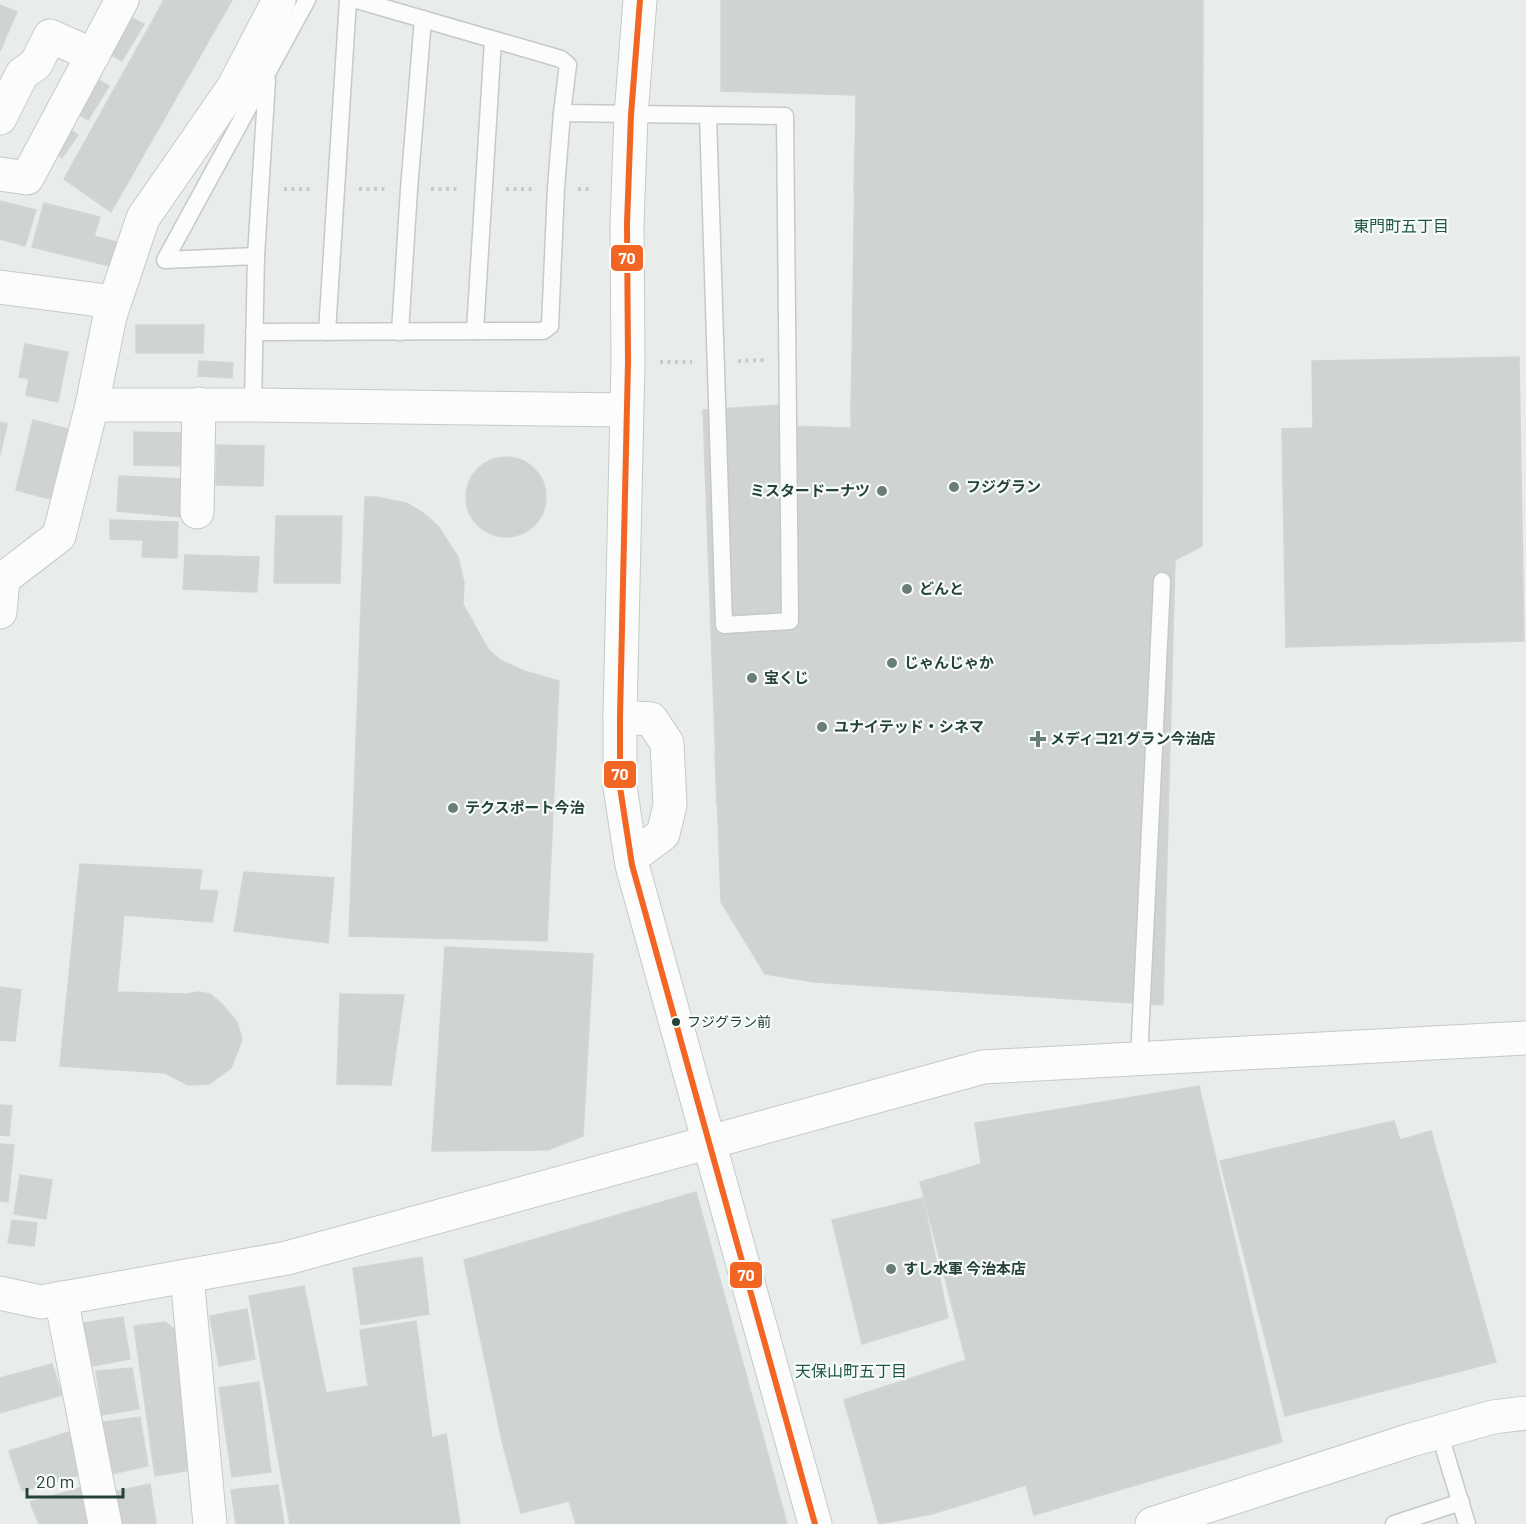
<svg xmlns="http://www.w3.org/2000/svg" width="1526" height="1524" viewBox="0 0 1526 1524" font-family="Barlow,'Noto Sans JP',sans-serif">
	<rect width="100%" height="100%" fill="#e8edeb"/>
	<g fill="#cfd4d2" stroke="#d1d6d4" stroke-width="1.5">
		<path d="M164 0H232L111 212 64 179Z"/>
		<path d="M721 0H1203L1202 546 1175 560 1163 1005 814 982 765 974 721 902 703 410 795 404 785 426 851 428 856 95 721 91Z"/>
		<path d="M0 5 17 12 0 51Z"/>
		<path d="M130 17 144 24 122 61 109 54Z"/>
		<path d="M94 77 109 86 88 120 74 112Z"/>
		<path d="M64 126 78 135 62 158 49 149Z"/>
		<path d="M855 144 888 145 887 193 854 192Z"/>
		<path d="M0 201 36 210 25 246 0 239Z"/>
		<path d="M44 203 100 217 94 236 120 243 114 267 32 247Z"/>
		<path d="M136 325H204L203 353H136Z"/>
		<path d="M971 340 1007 375 1009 411 966 441 928 439 904 410 875 408 874 419 851 416 852 355 868 356V367L910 365 936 342Z"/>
		<path d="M25 344 68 352 58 402 26 395 29 379 19 377Z"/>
		<path d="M1519 357 1524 641 1286 647 1282 429 1313 428 1312 361Z"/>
		<path d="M199 361 233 363 232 378 198 376Z"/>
		<path d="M33 420 72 430 54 500 16 490Z"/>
		<path d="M0 422 7 424 0 455Z"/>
		<path d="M134 432 186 433V466L134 465Z"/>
		<path d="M217 445 264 446 263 486 216 485Z"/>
		<circle cx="506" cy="497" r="40"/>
		<path d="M119 476 184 479 182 517 117 511Z"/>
		<path d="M365 497H377L406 503 422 512 438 526 458 557 464 583 463 604 488 649 500 660 524 671 559 681 547 941 349 936Z"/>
		<path d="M754 505H797V634H755Z"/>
		<path d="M276 516H342L340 583H274Z"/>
		<path d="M110 520 178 522 177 558 142 557 143 540 110 539Z"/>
		<path d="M185 555 259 557 257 592 183 589Z"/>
		<path d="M766 752 767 804 717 805 715 753Z"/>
		<path d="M80 864 202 870 199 890 218 891 212 922 124 915 117 992 186 994 198 992 210 994 221 1003 237 1022 242 1040 231 1068 209 1084 188 1085 165 1073 60 1066Z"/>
		<path d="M244 872 334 878 328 943 234 931Z"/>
		<path d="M445 947 593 954 583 1136 548 1150 432 1151Z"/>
		<path d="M0 987 21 990 15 1041 0 1040Z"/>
		<path d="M340 994 404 995 391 1085 337 1084Z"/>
		<path d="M1199 1086 1282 1442 1034 1515 1026 1485 932 1514 879 1524 844 1400 966 1360 920 1182 981 1164 975 1123Z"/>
		<path d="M0 1105 12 1106 9 1136 0 1135Z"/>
		<path d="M1394 1121 1400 1140 1431 1131 1496 1362 1285 1416 1220 1161Z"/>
		<path d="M0 1144 14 1145 8 1202 0 1201Z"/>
		<path d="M20 1175 52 1180 46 1219 14 1214Z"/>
		<path d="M696 1192 787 1524H576L569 1501 521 1513 502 1441 464 1260Z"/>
		<path d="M923 1198 948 1318 862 1344 832 1220Z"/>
		<path d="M12 1220 37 1223 34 1246 8 1243Z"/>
		<path d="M422 1257 429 1314 361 1325 353 1268Z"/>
		<path d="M304 1286 326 1393 368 1386 360 1330 416 1321 432 1438 446 1434 460 1524H290L249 1296Z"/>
		<path d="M247 1309 255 1359 219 1366 210 1316Z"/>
		<path d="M123 1317 130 1359 77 1369 71 1325Z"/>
		<path d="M165 1322 178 1332 199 1469 155 1476 134 1326Z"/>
		<path d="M52 1364 62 1395 0 1413V1378Z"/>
		<path d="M132 1368 139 1409 102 1415 96 1371Z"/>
		<path d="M259 1382 271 1472 232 1477 219 1388Z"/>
		<path d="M140 1417 148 1466 107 1475 97 1423Z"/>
		<path d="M69 1432 83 1474 22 1491 9 1451Z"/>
		<path d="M150 1484 156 1523 118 1524 113 1492Z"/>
		<path d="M278 1485 284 1524H236L231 1490Z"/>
		<path d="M80 1488 91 1524H39L30 1502Z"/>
	</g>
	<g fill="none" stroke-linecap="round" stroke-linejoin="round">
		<defs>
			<g id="lane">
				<path d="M357 0 561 59 568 65 562 113 785 116 790 621 724 625 708 115"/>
				<path d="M256 256 267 80"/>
				<path d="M475 331 493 40"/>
				<path d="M254 332 543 331 550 326 556 188 562 113"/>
				<path d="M327 332 348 0"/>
				<path d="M400 332 409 189 423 19"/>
				<path d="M253 405 256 256 165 260 307 0"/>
				<path d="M1139 1059 1162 581"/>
				<path d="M1439 1432 1467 1524"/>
				<path d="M1394 1524 1461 1502"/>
			</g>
			<g id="street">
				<path d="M0 118 22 74 36 64 50 36 93 55"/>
				<path d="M0 174 27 178 122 0"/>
				<path d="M0 287 114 302"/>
				<path d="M197 512 199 404"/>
				<path d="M0 612 3 579 59 536 92 405 110 316 143 218 233 88 279 0"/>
				<path d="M620 717 651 719 667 743 670 805 663 834 631 858"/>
				<path d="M187 1276 210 1524"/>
				<path d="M0 1293 41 1302 287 1258 983 1067 1526 1038"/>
				<path d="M61 1298 105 1524"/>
			</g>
			<g id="secondary">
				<path d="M640 0 631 115 627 224 628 362 620 717V787L632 865 815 1524"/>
				<path d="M92 405H253L626 410"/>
				<path d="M1152 1524 1411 1440 1493 1417 1526 1413"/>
			</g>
		</defs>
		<use href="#lane" stroke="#c5cac8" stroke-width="19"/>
		<use href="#street" stroke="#c5cac8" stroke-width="35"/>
		<use href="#secondary" stroke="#c3cbc8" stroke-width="35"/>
		<g stroke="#c3ccca" stroke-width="4" stroke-dasharray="3 4.5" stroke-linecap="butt">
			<path d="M284 189H313"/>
			<path d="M359 189H385"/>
			<path d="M431 189H460"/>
			<path d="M506 189H532"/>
			<path d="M578 189H593"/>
			<path d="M738 361 764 360"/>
			<path d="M660 362H692"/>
		</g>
		<use href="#lane" stroke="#fcfcfc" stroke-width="16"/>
		<use href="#street" stroke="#fcfcfc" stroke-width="33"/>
		<use href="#secondary" stroke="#fcfcfc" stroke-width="33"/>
		<defs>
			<path id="bus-1" d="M640 0 631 115 627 224 628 362 620 717V787L632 865 815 1524"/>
		</defs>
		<use href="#bus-1" stroke="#f7fbf9" stroke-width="10"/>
		<use href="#bus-1" stroke="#f26522" stroke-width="6"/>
	</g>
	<g fill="#697e78" stroke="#f7fbf9" stroke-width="2">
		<circle cx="954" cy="487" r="6"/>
		<circle cx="882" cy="491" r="6"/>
		<circle cx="907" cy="589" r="6"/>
		<circle cx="892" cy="663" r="6"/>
		<circle cx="752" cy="678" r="6"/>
		<circle cx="822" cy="727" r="6"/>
		<path d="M1035 730h6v6h6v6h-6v6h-6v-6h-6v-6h6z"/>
		<circle cx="453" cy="808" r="6"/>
		<circle cx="891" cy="1269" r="6"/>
	</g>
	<circle fill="#24423a" stroke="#f7fbf9" stroke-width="2" cx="676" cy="1022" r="5"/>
	<g text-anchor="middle" stroke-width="4.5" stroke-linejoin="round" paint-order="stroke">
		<g font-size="14" fill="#24423a" stroke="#f7fbf9" text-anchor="start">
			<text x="687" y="1027">フジグラン前</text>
		</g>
		<g font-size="15" font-weight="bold" fill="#24423a" stroke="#f7fbf9" text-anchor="start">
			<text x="966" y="492">フジグラン</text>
			<text x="870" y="496" text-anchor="end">ミスタードーナツ</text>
			<text x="919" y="594">どんと</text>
			<text x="904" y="668">じゃんじゃか</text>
			<text x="764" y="683">宝くじ</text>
			<text x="834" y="732">ユナイテッド・シネマ</text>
			<text x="1050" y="744">メディコ21 グラン今治店</text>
			<text x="465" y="813">テクスポート今治</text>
			<text x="903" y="1274">すし水軍 今治本店</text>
		</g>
		<g font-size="16" fill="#1f5548" stroke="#f7fbf9">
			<text x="1401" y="232">東門町五丁目</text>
			<text x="851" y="1377">天保山町五丁目</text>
		</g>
	</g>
	<g stroke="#f7fbf9" stroke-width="2">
		<rect x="610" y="244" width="34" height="28" rx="6" fill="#f26522"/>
		<rect x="603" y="760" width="34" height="29" rx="6" fill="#f26522"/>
		<rect x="729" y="1261" width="34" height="28" rx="6" fill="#f26522"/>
	</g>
	<g font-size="16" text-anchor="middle" font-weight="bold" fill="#fff">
		<text x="627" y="264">70</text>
		<text x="620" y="780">70</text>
		<text x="746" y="1281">70</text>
	</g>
	<path d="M27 1488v9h96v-9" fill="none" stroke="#24423a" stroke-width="3"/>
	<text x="36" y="1488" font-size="18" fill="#24423a" stroke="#f7fbf9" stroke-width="4.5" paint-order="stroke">20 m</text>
</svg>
